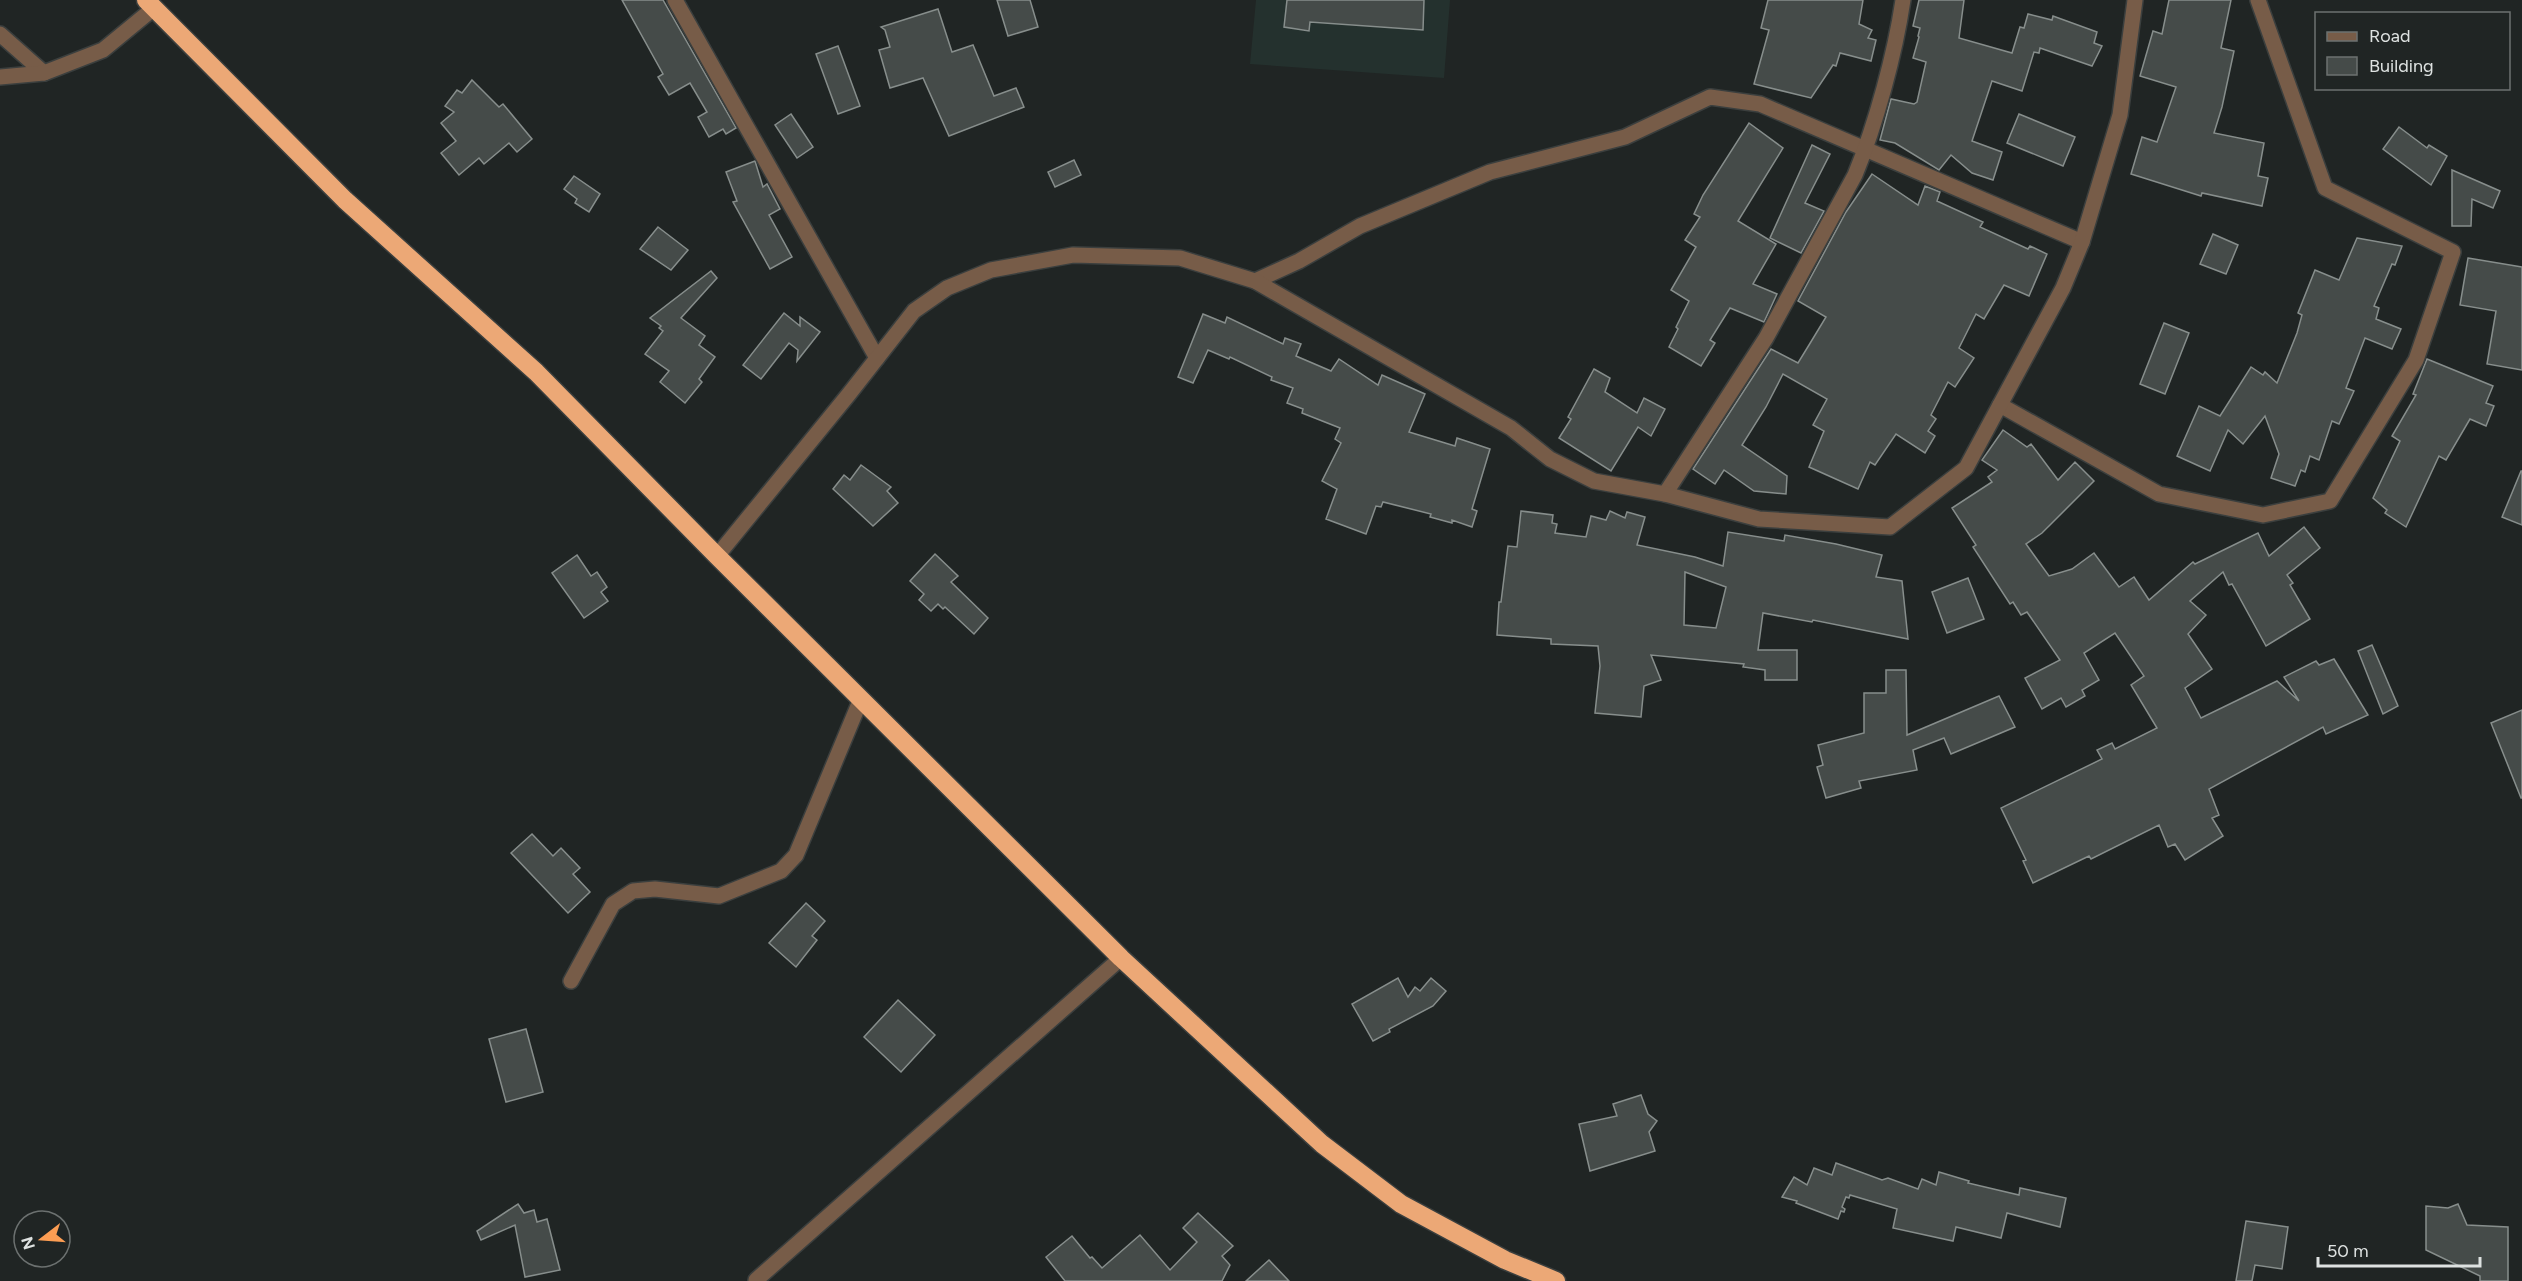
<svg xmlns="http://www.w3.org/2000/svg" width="2522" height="1281" viewBox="0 0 2522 1281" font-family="Figtree,sans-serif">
	<rect width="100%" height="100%" fill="#202524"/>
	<path fill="#24312e" d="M1256 0H1450L1444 78 1250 64Z"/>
	<g fill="#454b49" stroke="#878e8c" stroke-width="1.5" fill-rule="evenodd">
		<path d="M622 0H663L736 128 726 134 723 129 709 137 698 117 707 112 690 83 669 95 658 77 663 74Z"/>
		<path d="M997 0H1030L1038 27 1008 36Z"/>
		<path d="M1287 0H1424L1423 30 1310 22 1309 31 1284 27Z"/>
		<path d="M1768 0H1863L1859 24 1872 30 1868 38 1876 40 1871 61 1840 53 1836 66 1833 65 1811 98 1754 84 1769 30 1761 28Z"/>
		<path d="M1919 0H1964L1959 38 2012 53 2020 27 2024 28 2028 14 2052 20 2053 16 2097 32 2094 43 2102 46 2092 66 2040 48 2039 53 2034 52 2022 91 1992 81 1972 141 2002 152 1993 180 1972 173 1951 155 1939 170 1895 143 1880 140 1891 99 1914 104 1917 102 1926 62 1913 58 1919 37 1918 36 1920 28 1913 26Z"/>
		<path d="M2169 0H2231L2221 48 2234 51 2222 107 2214 133 2264 143 2258 176 2268 178 2262 206 2202 193 2201 196 2131 174 2142 137 2157 142 2176 87 2140 76 2153 31 2162 34Z"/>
		<path d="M938 9 952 52 973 45 994 96 1016 88 1024 107 949 136 923 78 890 88 879 50 890 47 885 30 881 27Z"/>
		<path d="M838 46 860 106 838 114 816 54Z"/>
		<path d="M472 80 499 107 503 104 532 139 517 152 509 143 484 164 479 158 459 175 441 153 456 141 441 123 454 112 445 106 457 90 462 93Z"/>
		<path d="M791 114 813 147 797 158 775 125Z"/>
		<path d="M2019 114 2075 137 2063 166 2007 143Z"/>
		<path d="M1749 123 1783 148 1738 221 1776 244 1753 284 1777 294 1764 322 1730 308 1710 340 1715 343 1701 366 1669 347 1678 329 1676 327 1689 301 1671 290 1696 247 1685 240 1700 217 1694 214 1703 195Z"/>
		<path d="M2399 127 2427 148 2429 145 2447 156 2431 185 2383 149Z"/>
		<path d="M1812 145 1830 154 1805 203 1824 211 1801 253 1770 238Z"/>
		<path d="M1074 160 1081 175 1055 187 1048 172Z"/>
		<path d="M755 161 763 187 767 184 780 209 769 215 792 257 770 269 733 202 737 201 726 172Z"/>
		<path d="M2452 170 2500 191 2493 208 2472 199 2471 226H2452Z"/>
		<path d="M1872 174 1918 205 1925 186 1940 192 1937 201 1983 222 1980 227 2028 249 2030 246 2047 254 2029 296 2004 285 1984 319 1976 314 1959 348 1974 358 1955 387 1948 382 1931 415 1936 419 1928 431 1935 436 1925 453 1896 434 1875 465 1870 462 1858 489 1809 467 1824 431 1813 425 1827 399 1783 374 1766 407 1742 445 1787 476 1786 494 1754 491 1724 470 1715 484 1693 469 1771 349 1798 363 1809 345 1826 317 1798 301 1846 212Z"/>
		<path d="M574 176 600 194 589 212 575 203 577 199 564 189Z"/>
		<path d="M658 227 688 250 671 270 640 249Z"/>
		<path d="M2213 234 2238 245 2226 274 2200 264Z"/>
		<path d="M2357 238 2402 246 2395 265 2392 264 2374 306 2379 308 2376 319 2401 329 2392 349 2365 338 2346 388 2354 391 2339 424 2332 421 2319 460 2310 456 2305 472 2301 470 2295 486 2271 478 2279 454 2265 416 2243 444 2228 430 2210 471 2177 456 2199 406 2220 416 2251 367 2263 375 2265 372 2277 383 2297 333 2302 315 2298 313 2315 270 2339 280Z"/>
		<path d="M2468 258 2522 267V370L2487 364 2496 311 2460 305Z"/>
		<path d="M711 271 717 278 681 318 705 336 699 345 715 357 699 379 702 382 685 403 660 382 669 371 645 354 663 331 659 328 661 326 650 318Z"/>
		<path d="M784 313 800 326V317L820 332 797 361 798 350 789 343 761 379 743 365Z"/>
		<path d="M1203 314 1225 323 1227 317 1283 344 1285 338 1301 344 1296 356 1331 371 1339 359 1378 385 1382 375 1425 394 1409 432 1455 446 1457 438 1490 449 1472 509 1477 511 1472 527 1452 520V523L1430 517 1431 514 1383 502 1381 507 1376 506 1366 534 1326 519 1337 489 1322 481 1341 443 1335 439 1340 428 1302 413 1303 409 1287 403 1293 388 1271 380 1272 377 1230 357 1229 359 1208 350 1193 383 1178 377Z"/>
		<path d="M2164 323 2189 333 2165 394 2140 384Z"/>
		<path d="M2427 359 2493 386 2486 403 2494 406 2486 426 2470 419 2446 460 2439 456 2406 527 2385 513 2387 510 2373 498 2400 441 2392 436 2416 395 2413 394Z"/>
		<path d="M1594 369 1610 378 1605 392 1637 413 1644 398 1665 409 1651 436 1638 427 1611 471 1559 438 1571 419 1568 417Z"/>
		<path d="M2003 430 2027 447 2031 444 2058 480 2075 462 2094 481 2042 533 2026 544 2049 576 2072 569 2094 553 2119 587 2134 577 2149 600 2193 562 2195 564 2258 533 2269 556 2304 527 2320 548 2287 575 2293 583 2290 585 2310 619 2266 646 2232 584 2229 585 2223 572 2190 601 2206 615 2188 634 2212 669 2185 688 2201 718 2277 681 2299 701 2284 677 2316 661 2319 665 2334 659 2368 715 2326 734 2323 727 2209 789 2219 815 2212 818 2223 836 2185 860 2175 844 2168 847 2159 825 2091 859 2089 856 2033 883 2023 861 2026 860 2001 808 2102 759 2097 750 2112 743 2115 749 2157 728 2131 685 2144 676 2115 633 2084 653 2099 680 2082 690 2085 696 2066 707 2061 698 2042 709 2025 678 2060 660 2027 612 2021 615 2013 602 2010 604 1973 547 1976 545 1952 508 1992 482 1988 477 1997 470 1982 460Z"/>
		<path d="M861 465 891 487 887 491 898 503 873 526 833 489 844 475 850 480Z"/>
		<path d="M2521 471H2522V525L2502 517Z"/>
		<path d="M1521 511 1553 515 1552 523 1557 524 1555 533 1586 537 1591 516 1606 520 1610 511 1625 518 1627 512 1645 517 1637 545 1695 557 1723 566 1728 532 1784 541 1785 535 1836 544 1882 555 1876 577 1902 581 1908 639 1813 620 1812 622 1763 613 1758 650H1797V680H1765V670L1743 667 1744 664 1651 655 1661 680 1644 686 1641 717 1595 713 1600 666 1598 646 1551 644V639L1497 635 1499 602H1501L1508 546 1517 547ZM1685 572 1726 587 1716 628 1684 625Z"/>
		<path d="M935 554 958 576 951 582 988 618 974 634 945 607 943 609 938 604 931 611 919 600 924 594 910 581Z"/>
		<path d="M577 555 591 576 597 572 607 587 601 592 608 601 584 618 552 573Z"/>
		<path d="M1968 578 1984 619 1947 633 1932 592Z"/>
		<path d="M2372 645 2398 706 2383 714 2358 651Z"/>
		<path d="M1886 670H1906L1907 735 1999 696 2015 727 1951 754 1944 738 1913 750 1917 770 1859 781 1861 788 1826 798 1817 767 1823 765 1818 745 1864 733V693H1886Z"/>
		<path d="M2522 710V798H2521L2491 723Z"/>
		<path d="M532 834 553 856 561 848 580 868 573 874 590 892 568 913 511 853Z"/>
		<path d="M806 903 825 921 812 936 817 940 796 967 769 943Z"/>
		<path d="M1398 978 1408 997 1415 987 1420 991 1431 978 1446 991 1433 1006 1389 1029 1390 1032 1373 1041 1352 1004Z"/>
		<path d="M898 1000 935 1035 901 1072 864 1037Z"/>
		<path d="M526 1029 543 1092 506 1102 489 1039Z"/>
		<path d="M1641 1095 1648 1114 1657 1121 1649 1132 1655 1151 1590 1171 1579 1124 1617 1116 1613 1104Z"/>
		<path d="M1836 1163 1882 1180 1888 1178 1918 1189 1922 1179 1936 1185 1939 1172 1969 1181 1968 1183 2019 1195 2020 1188 2066 1198 2060 1227 2007 1213 2001 1238 1956 1227 1953 1241 1893 1228 1897 1209 1850 1195 1849 1198 1846 1197 1842 1207 1845 1209 1844 1212 1841 1211 1838 1219 1796 1203 1797 1201 1782 1197 1794 1177 1807 1185 1814 1168 1832 1175Z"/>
		<path d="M518 1204 524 1213 534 1210 537 1222 547 1219 560 1270 525 1277 515 1225 481 1240 477 1231Z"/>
		<path d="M2458 1204 2467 1225 2508 1227V1281H2480V1276L2426 1250V1206L2448 1208Z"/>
		<path d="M1198 1213 1233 1246 1222 1256 1230 1265 1222 1281H1065L1046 1257 1072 1236 1090 1258 1092 1257 1102 1268 1140 1235 1170 1270 1197 1242 1183 1228Z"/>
		<path d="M2246 1221 2288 1227 2282 1269 2255 1265 2252 1281H2236Z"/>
		<path d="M1269 1260 1289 1281H1246Z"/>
	</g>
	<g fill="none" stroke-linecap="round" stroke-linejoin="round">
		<defs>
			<g id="minor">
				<path d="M675 0 877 358"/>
				<path d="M0 34 44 73"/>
				<path d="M0 77 44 73 103 50 154 8"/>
				<path d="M1255 281 1299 261 1360 226 1490 172 1625 137 1710 97 1760 104 2082 242"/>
				<path d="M2000 405 2159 494 2263 515 2330 501 2416 360 2453 252 2325 188 2258 0"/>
				<path d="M1665 494 1766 338 1855 175C1876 124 1895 54 1903 0"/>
				<path d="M717 556 849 394 914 311 947 288 991 270 1073 255 1180 258 1255 281 1511 428 1550 459 1594 481 1665 494 1759 519 1890 527 1966 468 2063 288 2082 242 2120 115 2135 0"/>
				<path d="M571 981 613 904 633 891 655 889 719 896 781 871 796 855 861 699"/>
				<path d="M756 1280 1121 958"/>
			</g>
			<path id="highway" d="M146 0 345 200 536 372 717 556 1121 958 1322 1144 1401 1204 1505 1260 1556 1281"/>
		</defs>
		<use href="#minor" stroke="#3b3f3e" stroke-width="18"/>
		<use href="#highway" stroke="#3b3f3e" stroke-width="21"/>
		<use href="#minor" stroke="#775c48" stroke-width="15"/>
		<use href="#highway" stroke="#eca876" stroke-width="18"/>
	</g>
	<rect x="2315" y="12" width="195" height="78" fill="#202524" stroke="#6c7170" stroke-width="1.5"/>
	<rect x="2327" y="32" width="30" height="9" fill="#775c48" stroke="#6c7170" stroke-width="1.5"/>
	<text x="2369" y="42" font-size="18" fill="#dee2e1">Road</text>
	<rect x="2327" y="57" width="30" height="18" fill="#454b49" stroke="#6c7170" stroke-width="1.5"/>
	<text x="2369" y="72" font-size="18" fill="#dee2e1">Building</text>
	<g transform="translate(42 1239) rotate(253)"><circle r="28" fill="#202524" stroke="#6c7170" stroke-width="1.5"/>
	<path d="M0-4.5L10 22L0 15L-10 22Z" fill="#fc9d53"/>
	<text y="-9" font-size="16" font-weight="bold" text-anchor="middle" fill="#dee2e1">N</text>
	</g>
	<path d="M2318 1257v9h162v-9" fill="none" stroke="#dee2e1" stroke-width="3"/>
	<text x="2327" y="1257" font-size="18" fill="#dee2e1" stroke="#202524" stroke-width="4.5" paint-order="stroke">50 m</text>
</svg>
